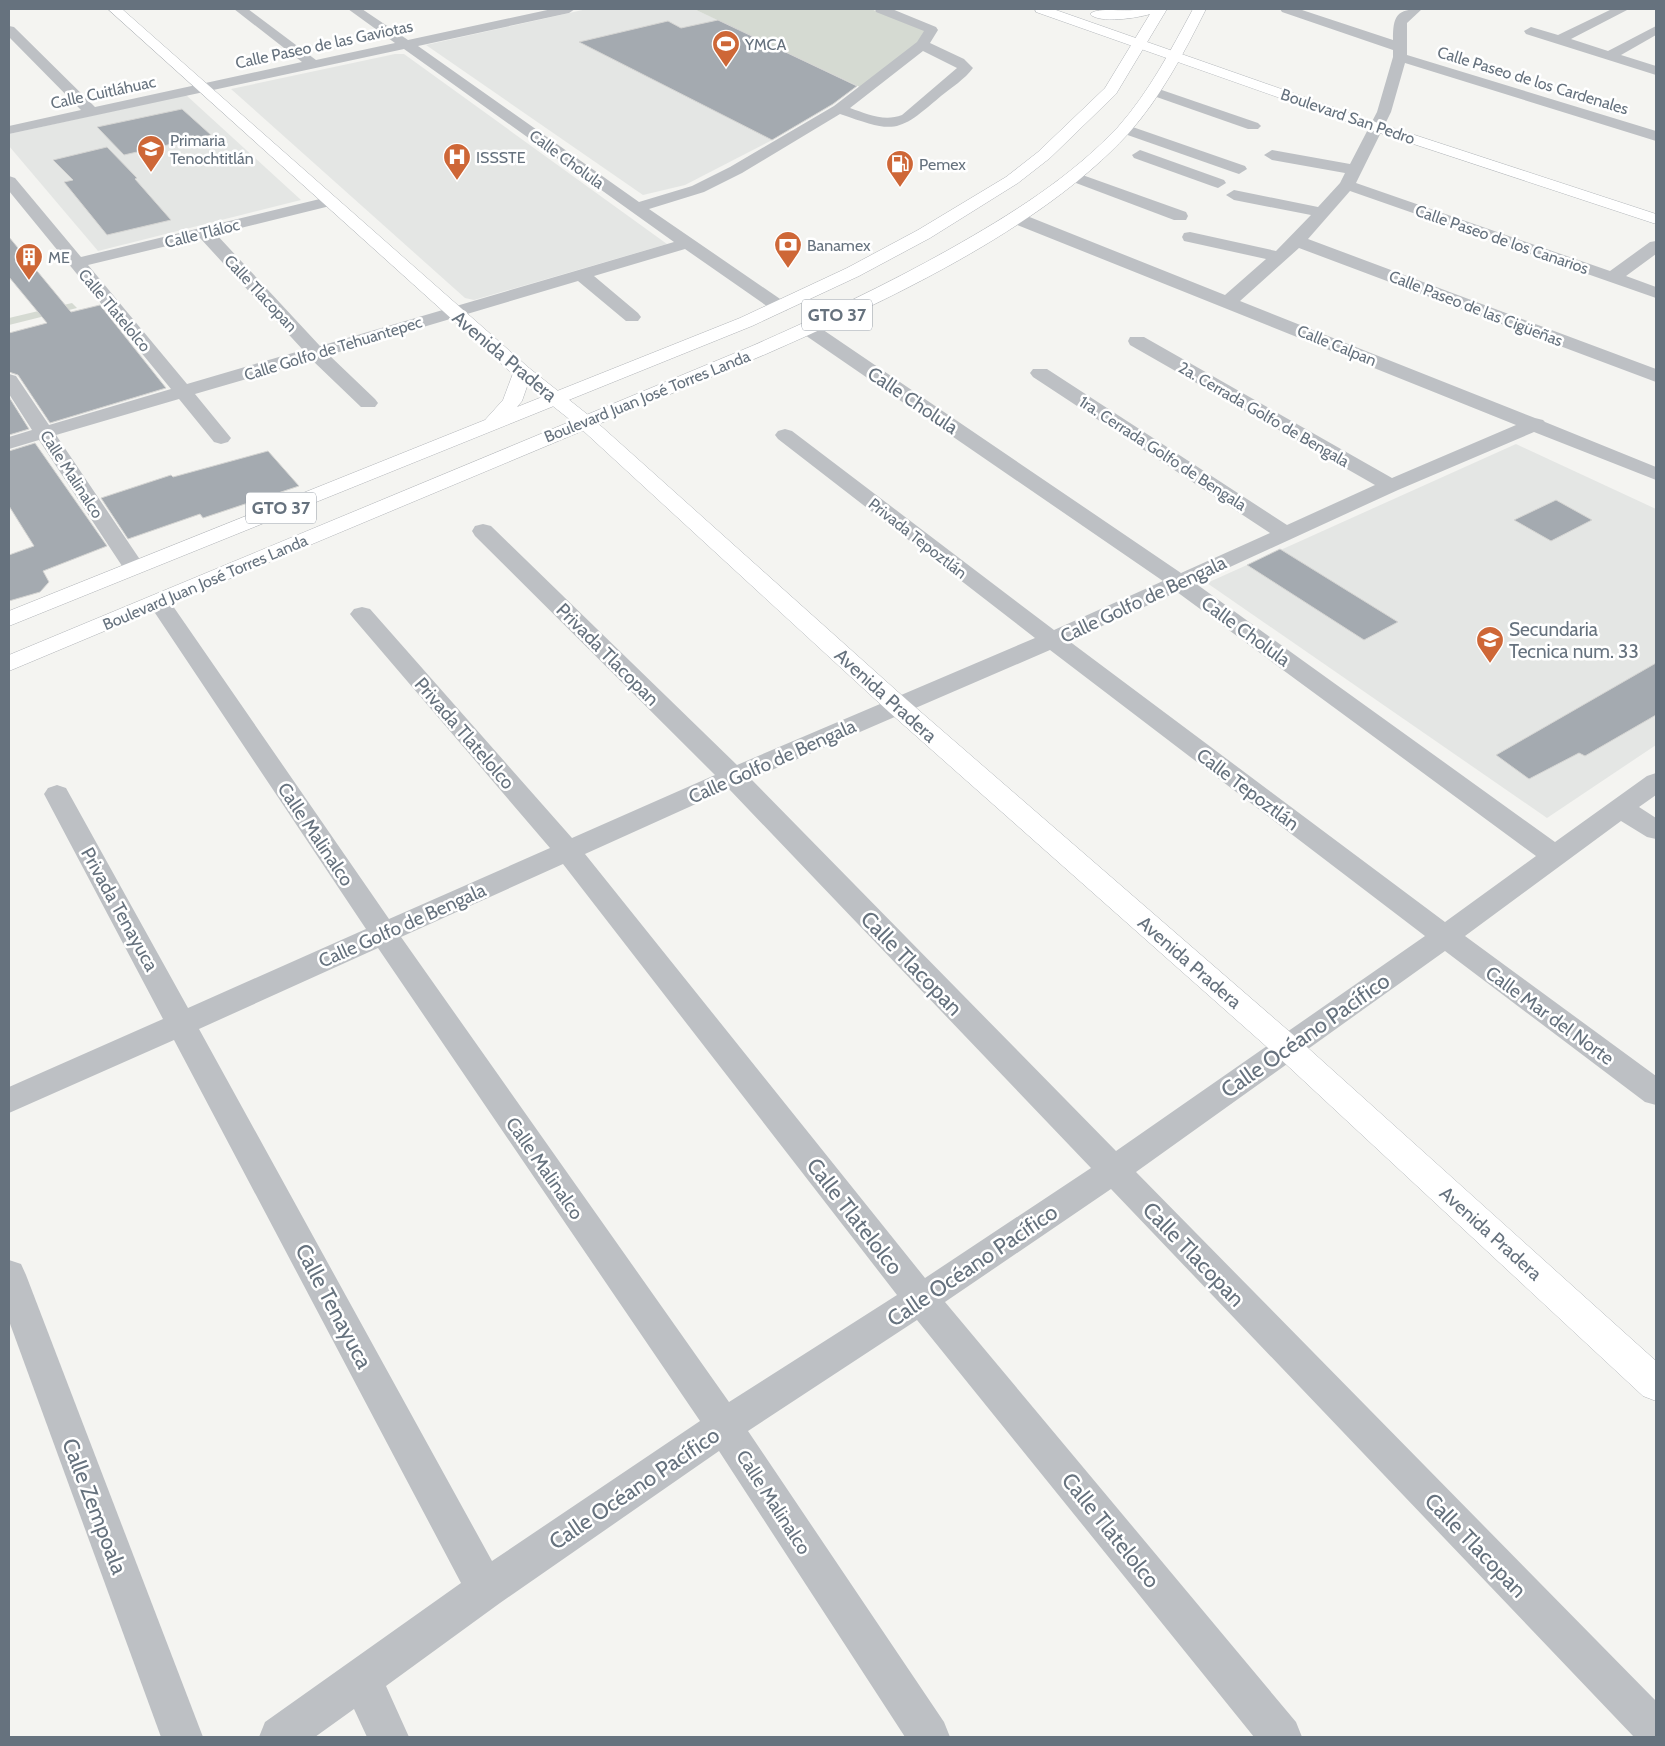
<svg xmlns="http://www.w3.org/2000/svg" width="1665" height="1746" viewBox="0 0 1665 1746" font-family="Cabin,sans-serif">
	<rect width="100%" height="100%" fill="#f4f4f1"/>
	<g fill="#e4e6e4">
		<path d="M587 9H694L718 20 772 140 685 185 643 195 426 45Z"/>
		<path d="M395 54H404L667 244 474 300 465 298 231 89Z"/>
		<path d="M186 95 301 200 98 251 9 146V134Z"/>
		<path d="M1516 444 1656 509V745L1547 818 1207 583Z"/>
	</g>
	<g fill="#d5dad2">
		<path d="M694 9H871L926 31 916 47 862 88Z"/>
		<path d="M72 303 77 308 9 325V318Z"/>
	</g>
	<g fill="#a4aab0" stroke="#d5d5d3">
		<path d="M718 20 857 86 833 104 772 140 579 42 668 21 681 28Z"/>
		<path d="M182 109 211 135 124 155 97 127Z"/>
		<path d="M107 147 137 178 135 179 171 220 107 235 64 182 73 180 53 160Z"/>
		<path d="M9 237 71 312 100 305 166 388 50 423 18 375 9 372V333L47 323 9 277Z"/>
		<path d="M9 397 29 429 9 435Z"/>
		<path d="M35 443 107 546 43 571 49 582 40 592 9 601V555L34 546 9 506V451Z"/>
		<path d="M268 451 299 486 203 518 200 514 128 539 101 498 171 475 173 477Z"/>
		<path d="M1556 500 1592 520 1551 541 1514 520Z"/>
		<path d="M1280 549 1398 622 1364 640 1247 565Z"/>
		<path d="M1656 663V715L1585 756 1579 753 1529 779 1496 755Z"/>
	</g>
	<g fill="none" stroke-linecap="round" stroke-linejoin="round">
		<defs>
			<g id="secondary">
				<path d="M108 9H122L529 368 592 418 907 700 1298 1039 1656 1361V1401L1643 1396 1276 1055 889 712 578 426 515 376Z"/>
				<path d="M1035 9H1053L1381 124 1656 214V224L1371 130 1036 12Z"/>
			</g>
			<g id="primary">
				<path d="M1140 9H1167L1116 94 1050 158 1018 183 930 238 859 276 752 326 9 626V611L485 420 503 400 515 368H529L532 372 522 401 517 407 740 318 847 268 918 230 1006 177 1038 152 1105 88 1150 14C1138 18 1099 24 1090 14 1098 6 1127 13 1140 9Z"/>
				<path d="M1193 9H1206C1184 53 1161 97 1128 134 1040 230 884 302 766 354L9 671V655L752 346C820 316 886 285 950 249 1010 215 1070 178 1118 127 1149 92 1171 50 1193 9Z"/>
			</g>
		</defs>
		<use href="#secondary" stroke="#b2b6ba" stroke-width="1"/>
		<use href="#primary" stroke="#b1b4b8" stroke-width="1"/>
		<g fill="#bdc0c4" fill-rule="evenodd">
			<path d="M234 9H248L316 60 395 43 348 9H362L408 40 552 9H575L569 13 418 46 639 202 692 186 730 167 834 106 917 42 924 31 876 12 875 9H892L936 27 938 30 930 43 964 59 973 68C965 79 951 88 941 96 897 134 895 133 840 114L742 173 704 192 649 209 786 303 789 307 786 311H774L685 249 594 276 638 313 641 317 638 321H626L578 281 329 355 375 399 378 403 375 407H361L312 360 195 394 231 438 228 442 221 444 214 442 179 399 56 435 145 567 142 572 134 574 126 572 39 440 9 449V437L32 430 9 394V374L16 376 49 425 171 389 9 191V176L15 178 81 257 328 197 334 199 336 202 334 205 216 234 320 346 674 242 404 49 9 134V126L81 110 9 37V26L14 27 95 107 302 62ZM923 51 957 68 902 115C884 122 867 114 850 108ZM200 238 303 350 187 384 88 265Z"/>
			<path d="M1280 9H1299L1393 40C1393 16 1396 9 1422 9L1407 23V55L1656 131V141L1405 63 1391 112 1356 183 1610 271 1650 242 1656 241V254L1626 276 1656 287V298L1350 191 1308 239 1656 369V382L1299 248 1240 301 1535 418 1543 420 1545 422 1656 467V480L1534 432 1398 490 1195 583 1555 842 1647 776 1656 773V795L1639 807 1656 818V839L1647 837 1621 821 1465 936 1656 1076V1105L1645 1102 1445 951 1136 1172 1656 1701V1737H1634L1111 1189 945 1302 1296 1722 1302 1737H1254L917 1320 748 1431 944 1722 950 1737H905L719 1451 500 1603 386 1686 409 1737H367L354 1709 315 1737H259L265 1722 461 1583 174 1040 9 1113V1087L163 1019 44 794 48 788 57 785 66 788 188 1008 366 929 147 601 150 596 158 594 166 596 389 919 550 848 354 619 350 614 354 609 362 607 370 609 572 838 715 775 475 536 472 531 475 526 483 524 491 526 737 765 1035 638 778 439 775 435 778 431 785 429 792 431 1054 630 1163 581 802 333 800 329 802 325H816L1181 573 1270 533 1033 377 1030 373 1033 369H1047L1287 525 1375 485 1130 345 1128 341 1130 337H1144L1392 478 1516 425 1010 222 1008 218 1010 214H1022L1225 295 1266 259 1184 241 1182 237 1184 233 1190 232 1276 251 1311 215 1234 200 1226 195 1234 190 1318 207 1340 183 1345 173 1272 160 1264 155 1272 150 1350 164 1377 112 1393 57V50L1282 12ZM1177 592 1536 856 1445 922 1069 641ZM1050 650 1425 936 1116 1151 751 779ZM729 789 1091 1168 925 1278 585 854ZM563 864 897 1295 729 1402 401 937ZM378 948 700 1421 492 1561 199 1029Z"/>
			<path d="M1612 9H1629L1571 39 1608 51 1656 26V35L1621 55 1656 66V75L1526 34 1524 31 1531 27 1558 35Z"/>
			<path d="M1153 87 1258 123 1261 126 1258 129H1248L1148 94 1146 91 1148 88Z"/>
			<path d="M1124 124 1245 166 1247 169 1239 174 1233 172 1119 132 1116 129Z"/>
			<path d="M1140 150 1224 180 1226 183 1218 188 1212 186 1134 158 1132 155Z"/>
			<path d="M1074 172 1186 212 1188 216 1186 220H1174L1068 180 1066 177Z"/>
			<path d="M9 1260 21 1264 26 1275 203 1737H161L9 1321Z"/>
		</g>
		<use href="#secondary" fill="#fff" fill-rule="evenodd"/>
		<use href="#primary" fill="#fff" fill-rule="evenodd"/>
	</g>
	<defs>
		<symbol id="stadium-pin" viewBox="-11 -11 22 30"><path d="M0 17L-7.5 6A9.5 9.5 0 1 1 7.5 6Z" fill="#ce6737" stroke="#fff"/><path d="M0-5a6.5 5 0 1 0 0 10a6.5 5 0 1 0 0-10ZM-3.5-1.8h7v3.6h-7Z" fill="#fff"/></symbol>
		<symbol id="school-pin" viewBox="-11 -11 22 30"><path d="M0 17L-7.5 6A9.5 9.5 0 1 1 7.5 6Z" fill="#ce6737" stroke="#fff"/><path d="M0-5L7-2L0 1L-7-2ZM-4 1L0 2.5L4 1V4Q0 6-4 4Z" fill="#fff"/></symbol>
		<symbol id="hospital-pin" viewBox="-11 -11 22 30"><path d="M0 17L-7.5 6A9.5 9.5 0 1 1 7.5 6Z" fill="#ce6737" stroke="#fff"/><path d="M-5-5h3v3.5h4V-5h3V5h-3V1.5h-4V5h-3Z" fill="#fff"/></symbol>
		<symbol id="fuel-pin" viewBox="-11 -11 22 30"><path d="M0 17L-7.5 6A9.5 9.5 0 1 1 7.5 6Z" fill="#ce6737" stroke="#fff"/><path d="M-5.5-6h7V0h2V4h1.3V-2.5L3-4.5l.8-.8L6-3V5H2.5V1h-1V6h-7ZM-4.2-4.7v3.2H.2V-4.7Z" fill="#fff"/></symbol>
		<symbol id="bank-pin" viewBox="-11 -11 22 30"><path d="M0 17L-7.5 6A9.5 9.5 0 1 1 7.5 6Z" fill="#ce6737" stroke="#fff"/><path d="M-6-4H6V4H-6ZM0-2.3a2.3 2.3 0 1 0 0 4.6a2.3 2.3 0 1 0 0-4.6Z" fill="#fff"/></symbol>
		<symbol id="building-pin" viewBox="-11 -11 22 30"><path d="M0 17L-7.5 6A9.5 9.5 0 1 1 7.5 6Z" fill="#ce6737" stroke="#fff"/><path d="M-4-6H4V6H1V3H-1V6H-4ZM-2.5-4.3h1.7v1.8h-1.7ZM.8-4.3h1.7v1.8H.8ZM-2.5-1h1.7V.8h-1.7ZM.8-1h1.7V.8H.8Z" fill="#fff"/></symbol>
	</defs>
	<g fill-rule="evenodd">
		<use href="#stadium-pin" x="710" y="28" width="32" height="43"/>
		<use href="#school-pin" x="135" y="133" width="32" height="43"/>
		<use href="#hospital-pin" x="441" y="141" width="32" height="43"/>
		<use href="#fuel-pin" x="884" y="148" width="32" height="43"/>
		<use href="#bank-pin" x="772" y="229" width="32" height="43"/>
		<use href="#building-pin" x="13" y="241" width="32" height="43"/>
		<use href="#school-pin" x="1474" y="624" width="32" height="43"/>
	</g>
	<g text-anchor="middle" stroke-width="5" stroke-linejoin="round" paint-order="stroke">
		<g font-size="16" fill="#66727e" stroke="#fff">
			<text transform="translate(324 44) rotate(-12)" y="6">Calle Paseo de las Gaviotas</text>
			<text transform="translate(1533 80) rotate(17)" y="6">Calle Paseo de los Cardenales</text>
			<text transform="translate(103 92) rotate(-12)" y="6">Calle Cuitláhuac</text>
			<text transform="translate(1348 116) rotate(19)" y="6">Boulevard San Pedro</text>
			<text transform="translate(567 159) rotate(36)" y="6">Calle Cholula</text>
			<text transform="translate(202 233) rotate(-14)" y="6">Calle Tláloc</text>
			<text transform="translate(1502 239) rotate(19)" y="6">Calle Paseo de los Canarios</text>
			<text transform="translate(261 293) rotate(47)" y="6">Calle Tlacopan</text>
			<text transform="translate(1476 308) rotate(21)" y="6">Calle Paseo de las Cigüeñas</text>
			<text transform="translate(115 310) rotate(50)" y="6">Calle Tlatelolco</text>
			<text transform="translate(1337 345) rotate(22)" y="6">Calle Calpan</text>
			<text transform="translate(333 348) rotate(-17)" y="6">Calle Golfo de Tehuantepec</text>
			<text transform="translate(647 396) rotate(-22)" y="6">Boulevard Juan José Torres Landa</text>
			<text transform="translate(1264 414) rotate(30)" y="6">2a. Cerrada Golfo de Bengala</text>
			<text transform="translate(1163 453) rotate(33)" y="6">1ra. Cerrada Golfo de Bengala</text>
			<text transform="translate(72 474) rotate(57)" y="6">Calle Malinalco</text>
			<text transform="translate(918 538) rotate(38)" y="6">Privada Tepoztlán</text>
			<text transform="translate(205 582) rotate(-23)" y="6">Boulevard Juan José Torres Landa</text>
		</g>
		<g font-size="16" fill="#66727e" stroke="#fff" text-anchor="start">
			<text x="745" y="50">YMCA</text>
			<text x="170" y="146">Primaria<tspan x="170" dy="18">Tenochtitlán</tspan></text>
			<text x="476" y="163">ISSSTE</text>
			<text x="919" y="170">Pemex</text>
			<text x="807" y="251">Banamex</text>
			<text x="48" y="263">ME</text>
		</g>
		<g fill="#fff" stroke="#949ca5" stroke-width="1">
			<rect x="802" y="299.5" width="70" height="31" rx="4"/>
			<rect x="246" y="492.5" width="70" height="31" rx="4"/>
		</g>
		<g font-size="18" font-weight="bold" fill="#66727e">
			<text x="837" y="321">GTO 37</text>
			<text x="281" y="514">GTO 37</text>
		</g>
		<g font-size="19" fill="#66727e" stroke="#fff">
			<text transform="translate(505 356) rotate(40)" y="7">Avenida Pradera</text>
			<text transform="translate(913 400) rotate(34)" y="7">Calle Cholula</text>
			<text transform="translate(1143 599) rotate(-25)" y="7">Calle Golfo de Bengala</text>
			<text transform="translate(1246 631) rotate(36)" y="7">Calle Cholula</text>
			<text transform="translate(608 654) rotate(45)" y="7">Privada Tlacopan</text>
			<text transform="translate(886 695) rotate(42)" y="7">Avenida Pradera</text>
			<text transform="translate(465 733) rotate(49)" y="7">Privada Tlatelolco</text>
			<text transform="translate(772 761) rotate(-24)" y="7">Calle Golfo de Bengala</text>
			<text transform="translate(1248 789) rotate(37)" y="7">Calle Tepoztlán</text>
			<text transform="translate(316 834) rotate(56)" y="7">Calle Malinalco</text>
			<text transform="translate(120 909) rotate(61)" y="7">Privada Tenayuca</text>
			<text transform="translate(402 925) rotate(-24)" y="7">Calle Golfo de Bengala</text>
			<text transform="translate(1190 962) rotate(41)" y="7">Avenida Pradera</text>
			<text transform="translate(1550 1015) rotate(36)" y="7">Calle Mar del Norte</text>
			<text transform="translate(545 1168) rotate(55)" y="7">Calle Malinalco</text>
			<text transform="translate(1491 1233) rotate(42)" y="7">Avenida Pradera</text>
			<text transform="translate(774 1502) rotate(57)" y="7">Calle Malinalco</text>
		</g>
		<g font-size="19" fill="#66727e" stroke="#fff" text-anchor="start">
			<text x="1509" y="636">Secundaria<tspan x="1509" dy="22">Tecnica num. 33</tspan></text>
		</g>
		<g font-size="22" fill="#66727e" stroke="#fff">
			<text transform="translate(912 963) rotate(46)" y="8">Calle Tlacopan</text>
			<text transform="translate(1305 1035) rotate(-35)" y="8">Calle Océano Pacífico</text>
			<text transform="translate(855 1216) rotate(52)" y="8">Calle Tlatelolco</text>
			<text transform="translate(1194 1254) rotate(46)" y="8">Calle Tlacopan</text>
			<text transform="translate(972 1265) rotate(-34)" y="8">Calle Océano Pacífico</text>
			<text transform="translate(334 1306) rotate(62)" y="8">Calle Tenayuca</text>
			<text transform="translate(634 1488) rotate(-34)" y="8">Calle Océano Pacífico</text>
			<text transform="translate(95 1506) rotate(69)" y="8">Calle Zempoala</text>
			<text transform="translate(1111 1530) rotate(51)" y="8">Calle Tlatelolco</text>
			<text transform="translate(1476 1545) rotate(46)" y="8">Calle Tlacopan</text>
		</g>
	</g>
	<rect width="1665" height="1746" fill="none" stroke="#66727e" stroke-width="20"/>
</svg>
